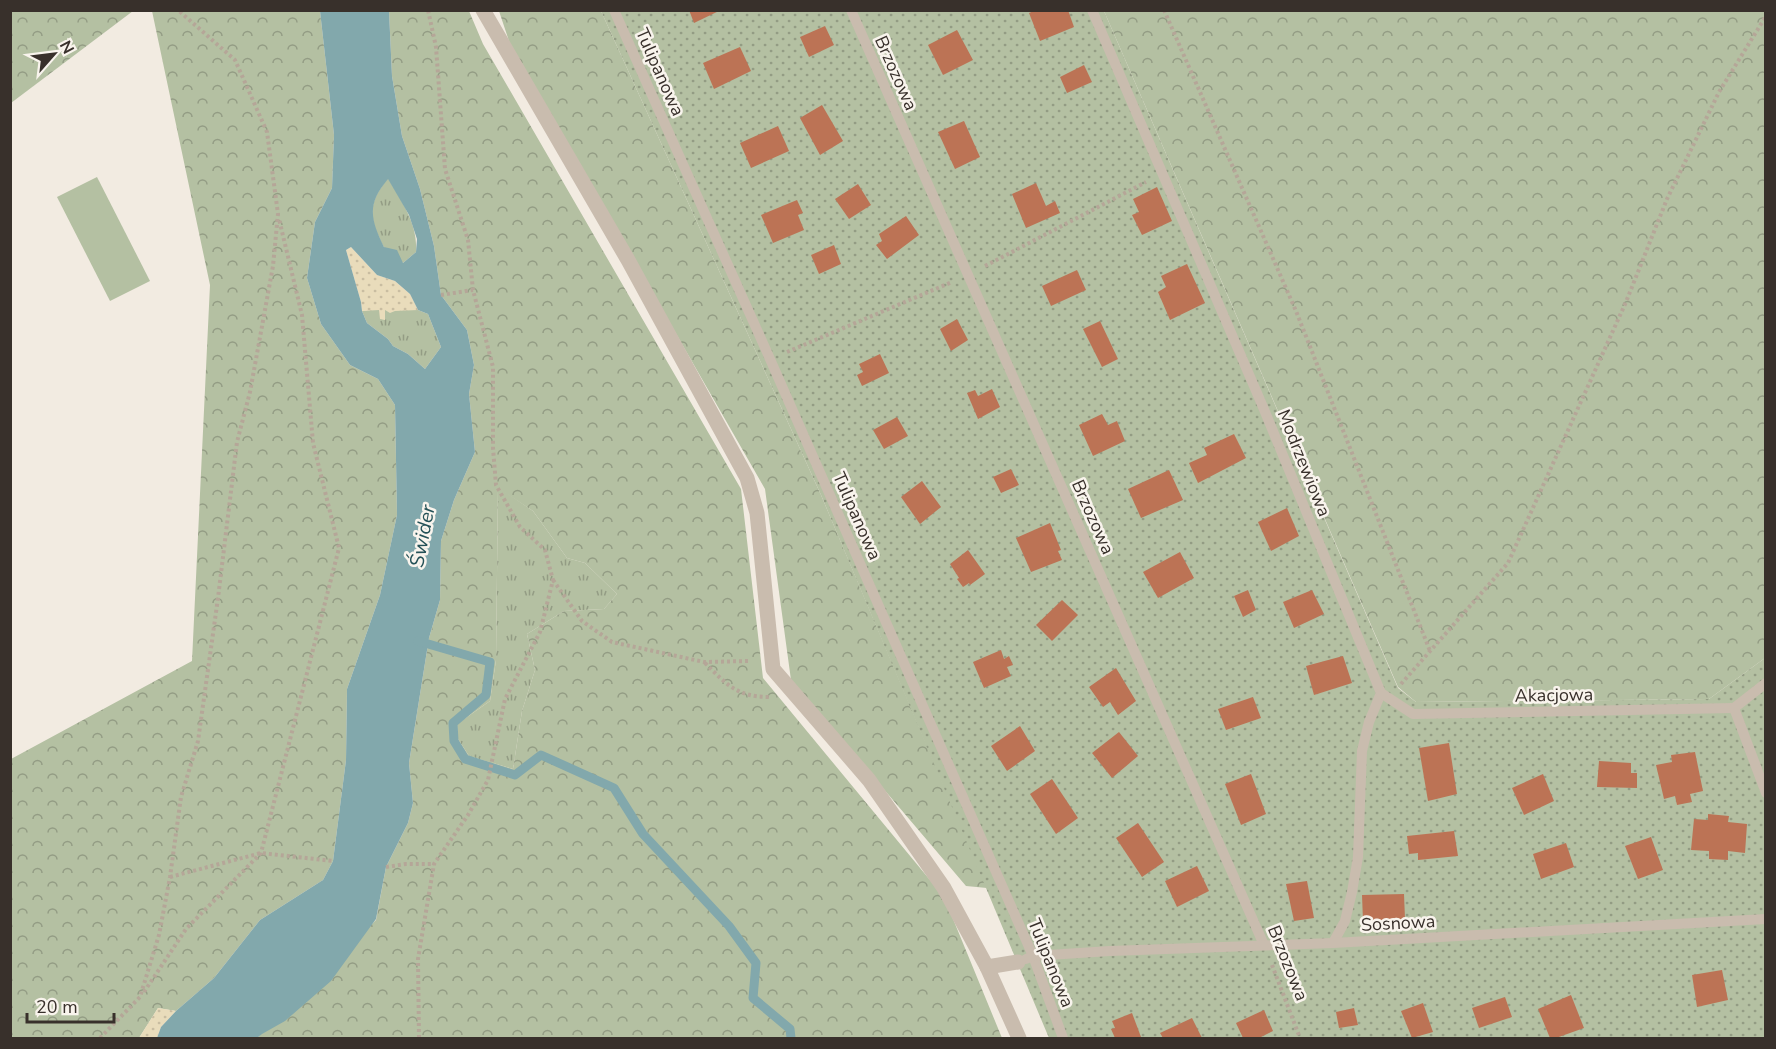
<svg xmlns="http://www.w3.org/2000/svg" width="1776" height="1049" viewBox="0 0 1776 1049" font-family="'Nunito Sans',sans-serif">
	<defs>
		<pattern id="grass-tufts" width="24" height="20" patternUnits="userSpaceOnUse" patternTransform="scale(1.5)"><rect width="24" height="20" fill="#b4c0a2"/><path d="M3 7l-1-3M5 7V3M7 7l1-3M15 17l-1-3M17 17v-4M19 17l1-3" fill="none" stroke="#939c84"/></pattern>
		<pattern id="forest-crowns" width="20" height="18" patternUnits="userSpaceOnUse" patternTransform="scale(1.5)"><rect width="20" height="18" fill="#b4c0a2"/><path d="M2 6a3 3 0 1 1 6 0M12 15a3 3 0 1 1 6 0" fill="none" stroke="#939c84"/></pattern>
		<pattern id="sand-dots" width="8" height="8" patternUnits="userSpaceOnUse" patternTransform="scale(1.5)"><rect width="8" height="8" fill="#e9dcbb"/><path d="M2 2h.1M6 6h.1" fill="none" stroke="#c9bda1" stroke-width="1.8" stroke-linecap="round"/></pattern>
		<pattern id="garden-dots" width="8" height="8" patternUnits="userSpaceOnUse" patternTransform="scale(1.5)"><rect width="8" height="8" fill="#b4c0a2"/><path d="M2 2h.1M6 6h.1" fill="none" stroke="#939c84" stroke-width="1.8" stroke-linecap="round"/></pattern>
	</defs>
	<rect width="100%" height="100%" fill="#f2ebe1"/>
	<g fill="url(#grass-tufts)">
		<path d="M388 178C402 202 418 224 416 252L403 263C397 258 389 253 384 247 382 244 380 239 378 235 367 211 373 197 388 178Z"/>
		<path d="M379 309 385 320V310H418L428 314 441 347 425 369 408 354 393 346 388 339 367 323 362 311Z"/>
		<path d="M498 487 533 511 567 558 585 563 617 594 604 609 564 611 527 634 535 670 522 711 513 769 469 756 458 739 457 724 490 701 496 660Z"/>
	</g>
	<g fill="url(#forest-crowns)" fill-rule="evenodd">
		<path d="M11 10H133V11L11 103Z"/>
		<path d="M152 11H320L334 135 332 188 315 222 307 278 321 324 350 365 378 379 395 405 397 515 380 595 347 689 346 760 333 861 323 880 260 920 214 978 176 1011 158 1008 139 1038H11V759L192 661 210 285Z"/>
		<path d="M389 11H469L483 44 741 489 763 678 944 897 1002 1038H257L376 920 386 867 408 823 413 803 409 763 429 638 440 600 441 541 454 500 475 452 469 394 474 365 467 330 441 295 434 246 420 189 402 136 392 76ZM498 488 533 511 567 558 585 563 617 594 604 609 564 611 527 634 535 670 522 711 513 769 469 756 458 739 457 724 490 701 496 660Z"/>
		<path d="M499 11H601L821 495 987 888 966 886 791 680 765 489 510 44Z"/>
		<path d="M1104 11H1765V658L1709 699 1416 702 1398 687Z"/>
	</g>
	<g fill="url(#sand-dots)">
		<path d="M351 247 377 275 395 281 410 294 418 310 395 311 390 313 385 310V320L380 319 379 310 362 311 361 302 346 250Z"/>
		<path d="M158 1008 176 1011 161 1027 157 1038H139Z"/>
	</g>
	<path fill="url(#garden-dots)" d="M601 11H1104L1398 688 1416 702 1709 699 1765 658V1038H1049L821 495Z"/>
	<path fill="#b4c0a2" d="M97 177 150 281 110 301 57 197Z"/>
	<path fill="#82a8ac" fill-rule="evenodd" d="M320 11H389L392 76 402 136 420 189 434 246 441 295 467 330 474 365 469 394 475 452 454 500 441 541 440 600 429 638 409 763 413 803 408 823 386 867 376 919 331 981 285 1021 262 1034 257 1038H157L161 1027 176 1011 214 978 260 920 323 880 333 861 346 760 347 689 380 595 397 515 395 405 378 379 350 365 321 324 307 278 315 222 332 188 334 135ZM388 179 409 215 417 239 416 252 403 263 397 250 384 247C370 218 367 204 388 179ZM351 247 377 275 395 281 410 294 418 310 428 314 441 347 425 369 408 354 393 346 388 339 367 323 362 311 361 302 346 250Z"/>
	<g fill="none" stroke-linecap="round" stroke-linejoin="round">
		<path stroke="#82a8ac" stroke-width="9" d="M418 641 490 662 486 695 453 723 454 741 465 759 515 775 541 755 614 788 643 834 729 926 756 963 753 998 790 1029 791 1038"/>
	</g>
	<g fill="#bc7355">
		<path d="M689 10H721L694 23Z"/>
		<path d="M1036 10H1068L1074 27 1040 41 1029 13Z"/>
		<path d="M825 26 834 45 809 57 800 37Z"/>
		<path d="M957 30 973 60 943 75 928 45Z"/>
		<path d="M740 47 751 71 714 89 703 63Z"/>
		<path d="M1084 65 1092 82 1067 93 1060 77Z"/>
		<path d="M822 105 843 141 820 155 800 118Z"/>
		<path d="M964 121 980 157 955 169 938 132Z"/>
		<path d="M778 126 789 151 751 168 740 143Z"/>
		<path d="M1036 183 1046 206 1055 201 1060 213 1026 228 1012 194Z"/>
		<path d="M858 184 871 205 849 219 835 199Z"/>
		<path d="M1157 187 1172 221 1142 235 1132 215 1139 212 1133 199Z"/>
		<path d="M797 200 803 213 798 215 804 230 773 243 761 215Z"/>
		<path d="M906 216 919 235 887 259 876 245 882 241 879 234Z"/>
		<path d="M834 245 841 264 819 274 811 255Z"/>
		<path d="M1187 264 1205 303 1170 320 1158 292 1166 287 1161 276Z"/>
		<path d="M1077 270 1086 290 1051 306 1042 286Z"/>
		<path d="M957 319 968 340 951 351 940 329Z"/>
		<path d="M1100 321 1118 359 1102 367 1083 329Z"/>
		<path d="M880 354 889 373 862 386 857 375 863 372 859 364Z"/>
		<path d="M992 389 1000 407 978 419 967 393 975 390 978 396Z"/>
		<path d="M1102 414 1108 425 1117 421 1125 441 1093 456 1079 425Z"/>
		<path d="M897 417 908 436 884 449 873 430Z"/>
		<path d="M1234 434 1246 458 1198 483 1189 463 1207 455 1204 448Z"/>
		<path d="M1011 469 1019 485 1001 493 993 477Z"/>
		<path d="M1169 470 1183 500 1141 518 1128 489Z"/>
		<path d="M922 481 941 507 920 524 901 497Z"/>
		<path d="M1287 508 1299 536 1271 551 1258 522Z"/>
		<path d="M1050 523 1061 550 1058 551 1062 560 1031 572 1016 538Z"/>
		<path d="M968 550 985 574 970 585 969 583 963 587 957 579 959 578 950 564Z"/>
		<path d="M1180 552 1194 578 1158 598 1143 572Z"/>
		<path d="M1248 590 1256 610 1243 617 1234 596Z"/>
		<path d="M1312 590 1324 614 1294 628 1283 602Z"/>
		<path d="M1062 600 1078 615 1052 641 1036 625Z"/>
		<path d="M1001 650 1004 659 1009 656 1013 665 1007 667 1011 676 984 688 973 662Z"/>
		<path d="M1343 656 1352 683 1314 695 1306 666Z"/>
		<path d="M1116 668 1136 701 1118 715 1110 702 1103 707 1089 687Z"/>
		<path d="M1253 697 1261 718 1226 730 1218 709Z"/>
		<path d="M1020 726 1035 751 1007 771 991 746Z"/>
		<path d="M1119 732 1138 756 1112 778 1092 753Z"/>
		<path d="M1449 743 1457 794 1428 801 1419 748Z"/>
		<path d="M1695 752 1703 791 1690 794 1692 802 1677 805 1675 796 1664 799 1656 765 1672 762 1671 755Z"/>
		<path d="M1599 761 1631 763V773H1637V788L1597 787Z"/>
		<path d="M1251 774 1266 814 1241 825 1225 784Z"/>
		<path d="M1543 774 1554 801 1524 815 1512 788Z"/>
		<path d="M1052 779 1078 818 1056 834 1030 794Z"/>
		<path d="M1708 814 1729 816 1728 822 1747 824 1745 853 1728 851V860L1709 859V851L1691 850 1694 819 1708 820Z"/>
		<path d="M1138 823 1164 862 1142 877 1116 838Z"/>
		<path d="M1454 831 1458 856 1418 860V853L1409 854 1407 836Z"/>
		<path d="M1651 837 1663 870 1638 879 1625 846Z"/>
		<path d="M1566 843 1574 867 1541 879 1533 854Z"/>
		<path d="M1197 866 1209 891 1177 907 1165 881Z"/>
		<path d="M1307 881 1314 918 1294 921 1286 884Z"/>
		<path d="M1404 894 1405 919 1363 921 1362 895Z"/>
		<path d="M1722 970 1728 1000 1697 1007 1692 975Z"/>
		<path d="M1571 995 1584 1028 1556 1038H1550L1538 1009Z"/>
		<path d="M1505 997 1512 1017 1479 1028 1472 1008Z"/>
		<path d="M1423 1003 1433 1032 1412 1038 1401 1011Z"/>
		<path d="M1354 1008 1358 1025 1339 1028 1336 1012Z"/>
		<path d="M1264 1010 1273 1031 1259 1038H1243L1236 1023Z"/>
		<path d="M1132 1013 1141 1037 1138 1038H1115L1111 1029 1115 1028 1112 1021Z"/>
		<path d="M1192 1018 1202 1038H1163L1160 1033Z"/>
	</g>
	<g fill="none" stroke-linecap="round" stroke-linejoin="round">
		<g stroke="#b5a698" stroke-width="4" stroke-dasharray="3 3" stroke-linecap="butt">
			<path d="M1164 10 1296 311 1430 651"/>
			<path d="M985 266 1146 182"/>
			<path d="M441 295 473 290"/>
			<path d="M787 352 952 282"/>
			<path d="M553 580 582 621 612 642 704 662 750 661"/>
			<path d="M705 663C726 684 737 697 769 697"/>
			<path d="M1401 684 1508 563 1626 302 1667 199 1719 92 1766 16"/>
			<path d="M386 867 406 864H434"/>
			<path d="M170 877 261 853 333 861"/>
			<path d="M1272 965 1300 1038"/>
			<path d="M144 992 186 929 261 853 339 548 313 443 302 315 279 219"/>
			<path d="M100 1038 140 997 159 935 170 877 181 797 198 741 218 598 237 442 250 392 273 266 278 214 267 132 235 60 178 10"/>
			<path d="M419 1038 418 959 434 864 468 815 488 780 505 699 540 632 553 580 545 550 520 527 496 485 493 448V367L473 290 468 240 445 169 436 47 428 10"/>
		</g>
		<g stroke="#c9bcae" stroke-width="10">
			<path d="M614 10 770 359 1033 956 1063 1038"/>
			<path d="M851 10 1264 945"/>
			<path d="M1092 10 1263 407 1381 693 1369 722 1362 751 1358 857 1352 892 1345 921 1333 943"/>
			<path d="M1381 693 1413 714 1734 708"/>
			<path d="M1734 708 1766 793"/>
			<path d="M1734 708 1766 683"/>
			<path d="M1026 959 1033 956 1110 951 1333 943 1766 919"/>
		</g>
		<g stroke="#c9bcae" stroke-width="15">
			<path d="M483 10 628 260 747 478 757 513 773 669 869 780 944 888 987 967 1019 1038"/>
			<path d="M987 967 1018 962"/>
		</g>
	</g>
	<g text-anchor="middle" stroke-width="5" stroke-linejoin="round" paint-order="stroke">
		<g font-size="18" fill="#38302b" stroke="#f9f4ed">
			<text transform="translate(660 72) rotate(66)" y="6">Tulipanowa</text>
			<text transform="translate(896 73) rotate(66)" y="6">Brzozowa</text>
			<text transform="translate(1304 463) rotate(68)" y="6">Modrzewiowa</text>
			<text transform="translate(857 516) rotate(66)" y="6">Tulipanowa</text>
			<text transform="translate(1093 517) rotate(66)" y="6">Brzozowa</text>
			<text transform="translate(1554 695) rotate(-1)" y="6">Akacjowa</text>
			<text transform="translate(1398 923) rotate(-3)" y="6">Sosnowa</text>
			<text transform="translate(1051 963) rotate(68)" y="6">Tulipanowa</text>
			<text transform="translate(1288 963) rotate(68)" y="6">Brzozowa</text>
		</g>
		<g font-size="20" font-style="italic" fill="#245157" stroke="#f9f4ed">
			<text transform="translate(422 536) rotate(-79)" y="7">Świder</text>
		</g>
	</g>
	<rect width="1776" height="1049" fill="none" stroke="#38302b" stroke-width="24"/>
	<g transform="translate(54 54) rotate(62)" stroke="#f9f4ed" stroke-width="4.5" paint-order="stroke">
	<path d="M0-4.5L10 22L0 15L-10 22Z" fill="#38302b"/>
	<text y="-9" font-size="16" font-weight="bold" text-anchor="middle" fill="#38302b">N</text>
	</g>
	<path d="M27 1013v9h87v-9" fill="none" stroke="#38302b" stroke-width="3"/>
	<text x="36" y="1013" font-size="18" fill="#38302b" stroke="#f9f4ed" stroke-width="4.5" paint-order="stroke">20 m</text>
</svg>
